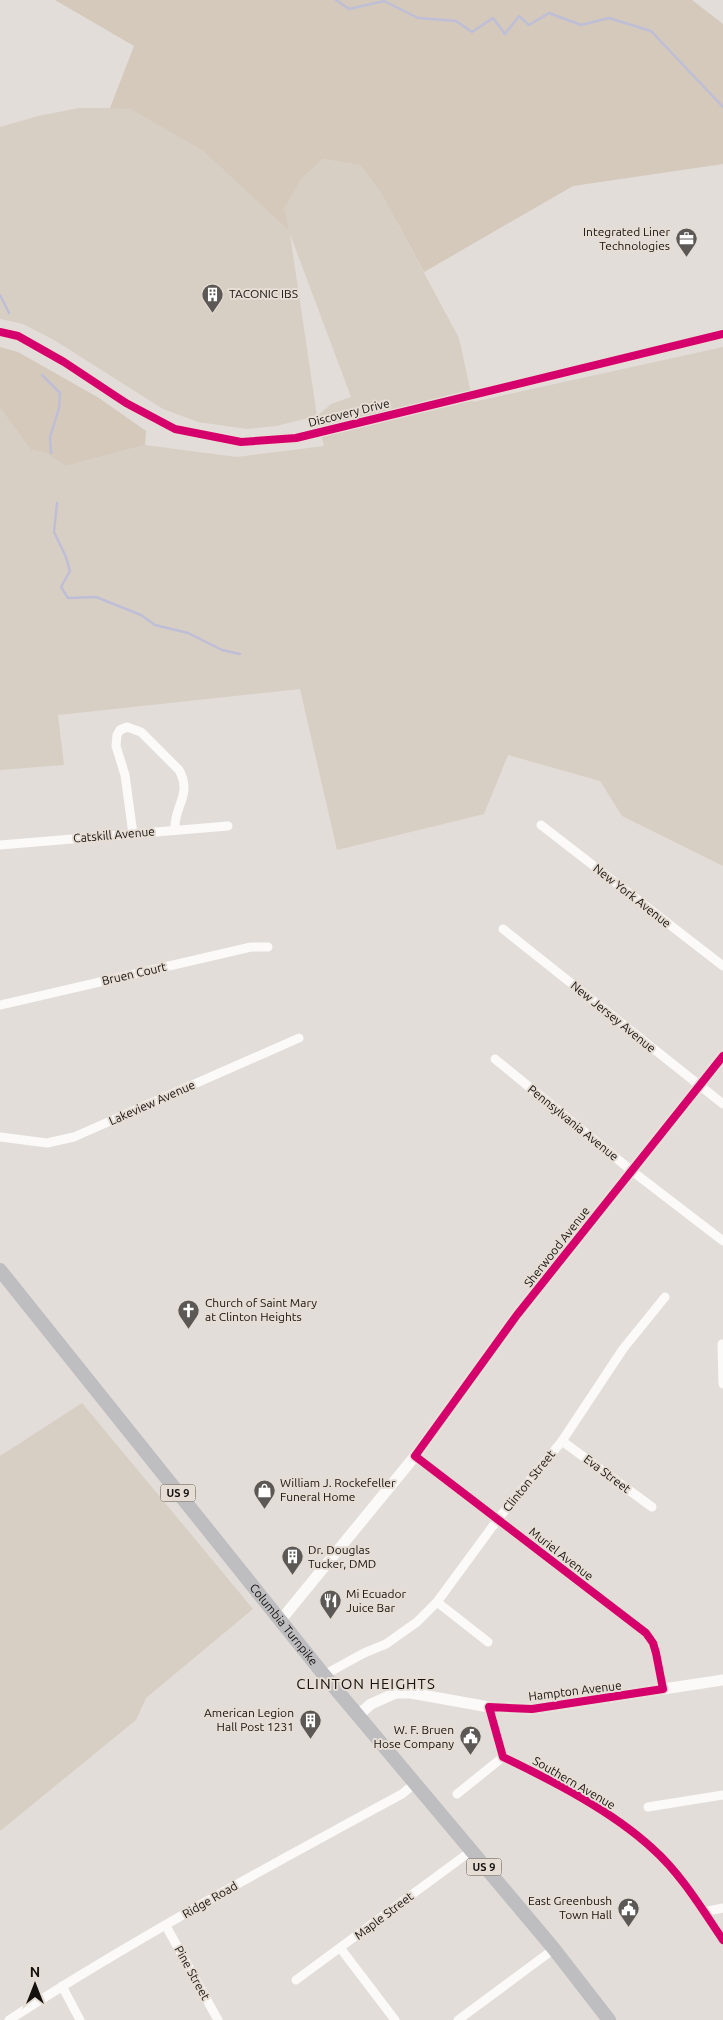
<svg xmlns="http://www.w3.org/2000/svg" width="723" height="2020" viewBox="0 0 723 2020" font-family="Ubuntu,sans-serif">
	<rect width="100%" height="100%" fill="#e2ddd8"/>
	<g fill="#d8cfc4" fill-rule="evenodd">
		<path d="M79 108H131L203 151 288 230 283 208 302 178 323 159 360 165 381 193 459 338 473 402 723 347V866L622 816 600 781 508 755 484 814 337 850 300 689 58 715 64 765 0 770V408L31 450 45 451 66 466 145 445 237 457 324 446 317 416 276 426 247 429 198 422 163 409 54 340 23 324 0 319V127L38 116ZM290 234 351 397 331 404 317 416Z"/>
		<path d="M82 1403 253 1609 146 1698 136 1720 0 1831V1456Z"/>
	</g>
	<g fill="#d4c9bb">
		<path d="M55 0H692L723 24V164L573 186 424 272 381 193 360 165 323 159 302 178 284 208 289 231 203 151 131 109 110 108 134 46Z"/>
		<path d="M0 347 18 352 99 398 146 431 145 445 66 466 45 452 31 450 0 408Z"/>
	</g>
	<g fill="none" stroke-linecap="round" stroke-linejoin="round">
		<g stroke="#bfbed7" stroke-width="2.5">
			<path d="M336 0 349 9 384 1 418 18 456 21 472 32 493 18 505 34 519 16 529 25 549 13 581 25 609 18 651 31 723 107"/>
			<path d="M0 295 9 313"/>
			<path d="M42 375 60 393 59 408 50 437 51 453"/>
			<path d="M57 503 54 532 66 557 70 571 61 587 68 598 96 597 141 615 155 625 188 633 222 650 240 654"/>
		</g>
		<g stroke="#fbfaf9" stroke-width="9">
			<path d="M0 332 18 336 64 362 126 403 175 429 241 442 296 438 723 334"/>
			<path d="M541 825 723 966"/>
			<path d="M133 834 125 775 116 746 117 735 120 730 127 727 141 732 179 770C193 795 173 807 175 830"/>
			<path d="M0 845 228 826"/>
			<path d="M503 929 723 1104"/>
			<path d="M0 1005 251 947H268"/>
			<path d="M495 1059 632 1171 723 1241"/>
			<path d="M0 1137 47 1143 74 1137 299 1038"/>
			<path d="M722 1344 723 1384"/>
			<path d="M562 1441 652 1507"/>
			<path d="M415 1456 646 1633C658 1650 659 1669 663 1689"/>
			<path d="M437 1602 488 1642"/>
			<path d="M324 1675 364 1653 386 1644 417 1622 437 1602 498 1519 562 1441 623 1349 665 1297"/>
			<path d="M489 1707 503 1757C553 1781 612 1811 653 1849 681 1874 702 1909 723 1940"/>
			<path d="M457 1794 503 1757"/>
			<path d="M648 1807 723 1795"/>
			<path d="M704 1912 723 1908"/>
			<path d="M166 1926 218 2020"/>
			<path d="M341 1949 395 2020"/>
			<path d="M296 1980 471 1851"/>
			<path d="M62 1986 80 2020"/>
			<path d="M9 2020C136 1938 269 1866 402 1794L414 1784"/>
			<path d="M458 2020 554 1949"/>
		</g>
		<g stroke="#fbfaf9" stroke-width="11">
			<path d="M280 1621 415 1456 517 1315 723 1056"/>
			<path d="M357 1716 371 1704 396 1693H411L489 1707 532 1709 723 1680"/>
		</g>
		<path stroke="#bebdc0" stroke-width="14" id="s1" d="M0 1270 324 1675 554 1949 609 2020"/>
		<defs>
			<g id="cycleway">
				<path d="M0 332 18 336 64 362 126 403 175 429 241 442 296 438 723 334"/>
				<path d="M723 1056 517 1315 415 1456 646 1633 653 1643 656 1653 663 1689 532 1709 489 1707 503 1757C553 1781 612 1811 653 1849 681 1874 702 1909 723 1940"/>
			</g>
		</defs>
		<use href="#cycleway" stroke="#e6ddd4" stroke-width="11"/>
		<use href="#cycleway" stroke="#d6006c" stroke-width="8"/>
	</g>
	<defs>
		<symbol id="office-pin" viewBox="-11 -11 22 30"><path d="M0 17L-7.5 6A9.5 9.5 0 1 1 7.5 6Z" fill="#5c5855" stroke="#e6ddd4"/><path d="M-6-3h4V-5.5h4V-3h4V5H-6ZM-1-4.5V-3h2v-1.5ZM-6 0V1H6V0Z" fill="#fff"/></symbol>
		<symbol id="building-pin" viewBox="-11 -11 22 30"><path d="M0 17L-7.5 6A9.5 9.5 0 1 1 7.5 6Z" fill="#5c5855" stroke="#e6ddd4"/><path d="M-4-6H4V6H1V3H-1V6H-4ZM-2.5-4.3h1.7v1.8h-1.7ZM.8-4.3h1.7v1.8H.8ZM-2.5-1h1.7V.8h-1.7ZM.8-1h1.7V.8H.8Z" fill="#fff"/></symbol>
		<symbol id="church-pin" viewBox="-11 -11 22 30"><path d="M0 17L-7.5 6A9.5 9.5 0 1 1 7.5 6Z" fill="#5c5855" stroke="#e6ddd4"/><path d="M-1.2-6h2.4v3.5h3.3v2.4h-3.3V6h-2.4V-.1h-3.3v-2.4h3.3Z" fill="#fff"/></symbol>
		<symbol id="shop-pin" viewBox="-11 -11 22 30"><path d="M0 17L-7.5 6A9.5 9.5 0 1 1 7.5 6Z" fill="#5c5855" stroke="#e6ddd4"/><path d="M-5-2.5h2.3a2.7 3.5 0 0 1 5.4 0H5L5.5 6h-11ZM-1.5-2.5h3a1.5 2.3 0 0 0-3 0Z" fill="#fff"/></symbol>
		<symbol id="restaurant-pin" viewBox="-11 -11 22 30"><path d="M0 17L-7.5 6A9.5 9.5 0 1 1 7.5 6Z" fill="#5c5855" stroke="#e6ddd4"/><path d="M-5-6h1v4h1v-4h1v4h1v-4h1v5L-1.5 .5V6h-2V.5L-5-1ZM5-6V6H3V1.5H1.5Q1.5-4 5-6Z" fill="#fff"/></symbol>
		<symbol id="civic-pin" viewBox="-11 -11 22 30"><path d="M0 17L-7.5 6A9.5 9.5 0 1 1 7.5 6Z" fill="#5c5855" stroke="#e6ddd4"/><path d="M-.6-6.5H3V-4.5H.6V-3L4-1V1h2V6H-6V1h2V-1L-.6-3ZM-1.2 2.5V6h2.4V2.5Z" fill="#fff"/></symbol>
	</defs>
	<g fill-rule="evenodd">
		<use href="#office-pin" x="674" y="226" width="25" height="34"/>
		<use href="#building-pin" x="200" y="282" width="25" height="34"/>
		<use href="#church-pin" x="176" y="1298" width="25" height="34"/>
		<use href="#shop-pin" x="252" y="1478" width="25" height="34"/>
		<use href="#building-pin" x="280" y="1544" width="25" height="34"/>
		<use href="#restaurant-pin" x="318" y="1588" width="25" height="34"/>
		<use href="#building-pin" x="298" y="1708" width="25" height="34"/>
		<use href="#civic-pin" x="458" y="1724" width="25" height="34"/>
		<use href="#civic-pin" x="616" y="1896" width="25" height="34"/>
	</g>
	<g text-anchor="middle" stroke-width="4" stroke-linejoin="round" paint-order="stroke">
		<g fill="#e6ddd4" stroke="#534e49" stroke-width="1">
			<rect x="160.5" y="1484.5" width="35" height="17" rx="4"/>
			<rect x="466.5" y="1858.5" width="35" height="17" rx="4"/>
		</g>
		<g font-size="11" font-weight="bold" fill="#14110e">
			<text x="178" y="1497">US 9</text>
			<text x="484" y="1871">US 9</text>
		</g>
		<g font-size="12" fill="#14110e" stroke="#e6ddd4" text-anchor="start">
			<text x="670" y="236" text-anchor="end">Integrated Liner<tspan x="670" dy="14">Technologies</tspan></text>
			<text x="229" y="298">TACONIC IBS</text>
			<text x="205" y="1307">Church of Saint Mary<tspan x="205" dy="14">at Clinton Heights</tspan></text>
			<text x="280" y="1487">William J. Rockefeller<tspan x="280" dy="14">Funeral Home</tspan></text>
			<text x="308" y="1554">Dr. Douglas<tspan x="308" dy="14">Tucker, DMD</tspan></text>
			<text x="346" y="1598">Mi Ecuador<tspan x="346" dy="14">Juice Bar</tspan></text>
			<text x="294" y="1717" text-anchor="end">American Legion<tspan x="294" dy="14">Hall Post 1231</tspan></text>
			<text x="454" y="1734" text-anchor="end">W. F. Bruen<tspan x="454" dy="14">Hose Company</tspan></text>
			<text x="612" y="1905" text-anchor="end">East Greenbush<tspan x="612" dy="14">Town Hall</tspan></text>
		</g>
		<g font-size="12" fill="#14110e" stroke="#e6ddd4">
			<text transform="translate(349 413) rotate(-14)" y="4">Discovery Drive</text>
			<text transform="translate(114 835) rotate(-5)" y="4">Catskill Avenue</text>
			<text transform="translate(632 896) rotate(38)" y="4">New York Avenue</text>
			<text transform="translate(134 974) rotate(-13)" y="4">Bruen Court</text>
			<text transform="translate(613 1017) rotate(39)" y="4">New Jersey Avenue</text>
			<text transform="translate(152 1103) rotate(-24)" y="4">Lakeview Avenue</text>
			<text transform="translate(573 1123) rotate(39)" y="4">Pennsylvania Avenue</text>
			<text transform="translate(557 1247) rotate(-52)" y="4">Sherwood Avenue</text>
			<text transform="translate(607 1474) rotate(37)" y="4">Eva Street</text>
			<text transform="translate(529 1481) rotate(-51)" y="4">Clinton Street</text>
			<text transform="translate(561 1554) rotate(38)" y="4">Muriel Avenue</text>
			<text dy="4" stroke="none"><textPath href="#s1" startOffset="454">Columbia Turnpike</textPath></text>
			<text transform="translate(575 1691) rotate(-7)" y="4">Hampton Avenue</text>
			<text transform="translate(574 1783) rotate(30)" y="4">Southern Avenue</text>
			<text transform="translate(210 1900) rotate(-30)" y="4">Ridge Road</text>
			<text transform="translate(384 1916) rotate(-37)" y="4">Maple Street</text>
			<text transform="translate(192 1973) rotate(61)" y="4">Pine Street</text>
		</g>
		<g font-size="15" letter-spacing="1" fill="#14110e" stroke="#e6ddd4">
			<text x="366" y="1689">CLINTON HEIGHTS</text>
		</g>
	</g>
	<g transform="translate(35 1985)" stroke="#e6ddd4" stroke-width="4" paint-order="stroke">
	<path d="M0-4L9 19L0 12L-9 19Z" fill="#14110e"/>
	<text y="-8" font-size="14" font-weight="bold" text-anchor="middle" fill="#14110e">N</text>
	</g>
</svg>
